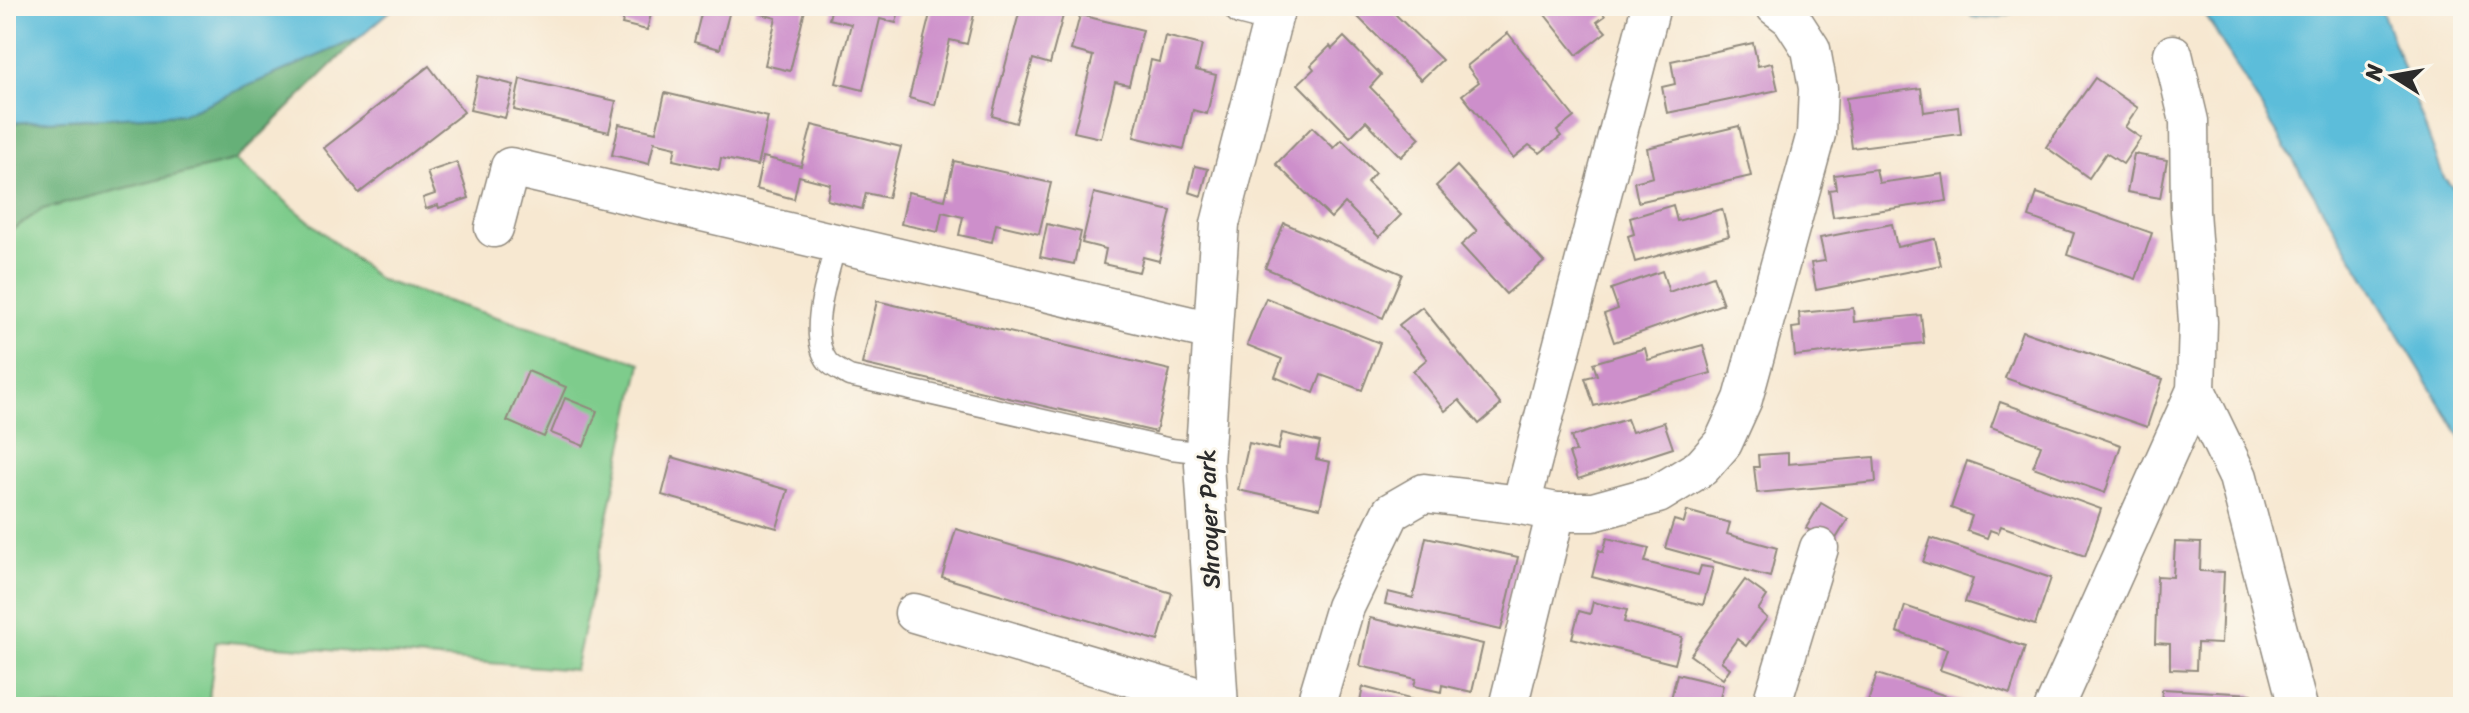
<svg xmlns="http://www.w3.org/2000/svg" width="2469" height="713" viewBox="0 0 2469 713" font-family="Sriracha,sans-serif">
	<rect width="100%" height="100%" fill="#fbf7ec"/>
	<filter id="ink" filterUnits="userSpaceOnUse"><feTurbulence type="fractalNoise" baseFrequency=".0125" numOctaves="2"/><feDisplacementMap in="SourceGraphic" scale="16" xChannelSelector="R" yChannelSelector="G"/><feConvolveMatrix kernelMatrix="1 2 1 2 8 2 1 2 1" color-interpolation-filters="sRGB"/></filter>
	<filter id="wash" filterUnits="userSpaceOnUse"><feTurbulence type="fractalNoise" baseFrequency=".006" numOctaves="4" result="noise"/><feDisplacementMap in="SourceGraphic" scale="32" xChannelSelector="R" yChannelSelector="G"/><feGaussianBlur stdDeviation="1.8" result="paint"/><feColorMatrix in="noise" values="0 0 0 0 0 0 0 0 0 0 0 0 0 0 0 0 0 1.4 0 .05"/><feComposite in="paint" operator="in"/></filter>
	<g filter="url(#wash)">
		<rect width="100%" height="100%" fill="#f7e8d1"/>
		<path fill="#7ecc8c" stroke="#547c5c" stroke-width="2" d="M236 160 380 280 641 363 575 670 216 641 208 707H6V234L43 209Z"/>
		<path fill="#66b078" stroke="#486e52" stroke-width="2" d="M359 38 236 160 43 209 6 234V123L183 114Z"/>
		<g fill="#5cbdda" stroke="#447482" stroke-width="2">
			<path d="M6 6H396L359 38 183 114 6 123Z"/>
			<path d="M1964 6H2025C2007 18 1993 20 1972 17Z"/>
			<path d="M2200 6H2380L2444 178 2463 199V445L2460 436Z"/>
		</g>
		<g id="blocks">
			<g fill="#cd8fcb">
				<path d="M620 6H653L647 30 622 24 626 9Z"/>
				<path d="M703 6H731L720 49 694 42Z"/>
				<path d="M756 6H806L790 71 765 65 776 18 754 12Z"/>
				<path d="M832 6H900L896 23 880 19 863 90 836 83 851 24 829 19Z"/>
				<path d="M932 6H976L967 44 950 40 935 105 909 98Z"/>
				<path d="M1021 6 1065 8 1050 64 1033 59 1016 123 992 116Z"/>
				<path d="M1347 6H1399L1393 12 1442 60 1421 80Z"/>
				<path d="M1538 6H1597L1605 16 1597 22 1606 32 1577 55Z"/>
				<path d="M1080 15 1143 30 1129 85 1115 82 1101 138 1074 132 1093 56 1071 50Z"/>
				<path d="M1508 33 1574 117 1557 131 1561 136 1540 153 1529 145 1513 158 1462 95 1479 82 1467 66Z"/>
				<path d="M1165 36 1202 45 1196 70 1216 75 1207 114 1193 110 1184 149 1134 137 1151 60 1159 62Z"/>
				<path d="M1344 37 1381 75 1370 87 1420 138 1401 157 1366 121 1350 137 1298 84 1314 69 1311 65 1330 46 1332 49Z"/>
				<path d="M1753 43 1758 66 1772 63 1778 90 1667 113 1662 87 1675 84 1671 61Z"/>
				<path d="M429 66 464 112 359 193 324 148Z"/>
				<path d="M478 76 514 85 505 118 470 110Z"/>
				<path d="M2095 78 2138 108 2125 127 2141 138 2123 164 2106 153 2089 178 2046 147Z"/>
				<path d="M520 79 616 101 609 132 514 110Z"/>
				<path d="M1921 88 1924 112 1958 107 1961 134 1852 148 1846 98Z"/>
				<path d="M665 93 768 117 757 166 721 158 719 170 673 160 676 147 654 142 649 164 612 155 619 124 656 132Z"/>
				<path d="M812 125 901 147 888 198 866 193 862 209 827 200 830 184 799 176 794 199 756 189 763 157 801 166Z"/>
				<path d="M1739 126 1751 176 1638 202 1634 182 1653 177 1647 148Z"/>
				<path d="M1312 127 1334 148 1342 140 1375 173 1367 182 1401 215 1379 237 1345 203 1331 218 1276 164Z"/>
				<path d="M2134 154 2167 160 2160 198 2127 192Z"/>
				<path d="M954 161 1051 183 1039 234 996 224 992 242 959 235 963 217 942 212 938 232 901 224 908 192 945 200Z"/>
				<path d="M457 162 469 198 439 208 438 205 426 209 423 198 435 194 427 172Z"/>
				<path d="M1195 166 1208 169 1201 196 1189 192Z"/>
				<path d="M1457 166 1544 262 1506 294 1461 245 1477 231 1436 186Z"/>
				<path d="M1876 169 1879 183 1943 174 1947 201 1833 217 1829 190 1836 189 1834 175Z"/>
				<path d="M1094 193 1171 211 1159 261 1143 257 1139 272 1103 264 1106 249 1082 243Z"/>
				<path d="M2037 193 2152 233 2136 279 2067 255 2074 233 2029 217Z"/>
				<path d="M1673 205 1677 221 1722 209 1729 236 1635 262 1628 236 1634 234 1630 218Z"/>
				<path d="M1284 223 1402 274 1383 318 1265 268Z"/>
				<path d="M1047 224 1081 232 1074 264 1040 257Z"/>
				<path d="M1892 224 1897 247 1935 239 1941 265 1816 290 1811 263 1825 261 1820 238Z"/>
				<path d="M1662 271 1669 292 1713 276 1723 304 1614 342 1604 314 1618 309 1611 289Z"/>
				<path d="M1266 298 1380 343 1362 390 1321 375 1314 393 1275 377 1282 359 1247 345Z"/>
				<path d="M877 301 1170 370 1156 432 862 364Z"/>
				<path d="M1422 307 1501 405 1479 424 1459 400 1445 411 1413 371 1427 359 1399 325Z"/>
				<path d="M1853 308 1854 322 1921 315 1924 343 1795 356 1792 328 1800 327 1799 313Z"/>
				<path d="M2022 331 2163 379 2147 427 2005 378Z"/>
				<path d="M1703 345 1711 373 1594 406 1585 378 1597 375 1593 363 1645 348 1648 360Z"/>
				<path d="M528 371 566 387 544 437 507 421Z"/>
				<path d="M565 398 597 411 584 446 551 433Z"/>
				<path d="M2000 402 2121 445 2105 493 2033 467 2041 445 1991 427Z"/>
				<path d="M1627 419 1632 432 1664 422 1673 448 1578 479 1569 453 1576 452 1571 437Z"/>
				<path d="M1282 433 1320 442 1316 459 1330 462 1320 508 1238 490 1249 443 1278 450Z"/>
				<path d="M1788 453V464L1874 457 1876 482 1757 493 1754 467H1759L1758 455Z"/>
				<path d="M672 457 788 490 777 528 662 495Z"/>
				<path d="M1967 461 2101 509 2085 556 2001 526 1998 533 1990 530 1987 538 1967 531 1972 516 1951 508Z"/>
				<path d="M1821 503 1848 519 1832 545 1806 528Z"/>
				<path d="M1687 511 1730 523 1727 534 1777 548 1770 577 1665 548 1674 520 1684 523Z"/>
				<path d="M956 529 1172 593 1158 641 942 577Z"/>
				<path d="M1426 537 1518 557 1501 630 1385 604 1388 592 1413 598Z"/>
				<path d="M1607 538 1649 548 1645 562 1698 575 1701 566 1713 568 1703 605 1592 577 1599 550 1603 552Z"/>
				<path d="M1931 538 2051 578 2035 625 1965 602 1973 579 1923 562Z"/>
				<path d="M2175 542 2201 543 2200 571 2224 572 2221 644 2197 643 2196 670 2170 669V644L2155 643 2157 576 2173 577Z"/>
				<path d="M1745 580 1767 596 1758 610 1767 618 1746 646 1737 639 1721 661 1730 668 1723 679 1690 655Z"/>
				<path d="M1593 602 1627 610 1624 622 1682 637 1675 664 1572 638 1579 611 1590 614Z"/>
				<path d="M1905 606 2025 647 2010 694 1940 670 1947 649 1897 632Z"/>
				<path d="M1370 618 1483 644 1472 692 1442 685 1441 692 1414 686 1416 679 1360 666Z"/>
				<path d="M1677 674 1723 685 1718 707H1669Z"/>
				<path d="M1877 674 1978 706 1977 707H1885L1868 702Z"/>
				<path d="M1363 687 1417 701 1416 707H1353L1354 700 1360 702Z"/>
				<path d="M2162 689 2252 694V707H2161Z"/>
			</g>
		</g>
	</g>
	<g filter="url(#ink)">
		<use href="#blocks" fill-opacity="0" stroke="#918a7e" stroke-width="2"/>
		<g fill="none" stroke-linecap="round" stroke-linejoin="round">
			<defs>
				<path id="service" d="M836 243C829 274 806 334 828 362 832 367 843 372 849 376L1171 449 1205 453"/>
				<g id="minor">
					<path d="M1243 6 1274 14"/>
					<path d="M494 228 510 167 1212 331"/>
					<path d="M2196 390 2238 477 2298 707"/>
					<path d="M1521 505 1651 6"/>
					<path d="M914 613 1219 703"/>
					<path d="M1219 707 1204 464 1220 224 1276 6"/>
					<path d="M1315 707 1345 607 1391 512 1424 493 1521 505 1556 512H1593L1658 494 1702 467 1723 443 1743 399 1816 134 1818 88 1811 49 1791 18 1775 6"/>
					<path d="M1508 707 1556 512"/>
					<path d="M1771 707 1819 548"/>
					<path d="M2054 707 2196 390 2198 322 2190 211 2189 121 2173 54"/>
				</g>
			</defs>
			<use href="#service" stroke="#918a7e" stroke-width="23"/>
			<use href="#minor" stroke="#918a7e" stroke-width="41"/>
			<use href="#service" stroke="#fff" stroke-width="20"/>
			<use href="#minor" stroke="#fff" stroke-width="38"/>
		</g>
	</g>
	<g text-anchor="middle" stroke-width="6" stroke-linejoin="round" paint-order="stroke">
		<g font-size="24" fill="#2b2b2b" stroke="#fbf7ec">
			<text transform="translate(1209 519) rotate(-92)" y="8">Shroyer Park</text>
		</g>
	</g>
	<rect width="2469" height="713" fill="none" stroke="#fbf7ec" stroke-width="32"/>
	<g transform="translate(2393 76) rotate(281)" stroke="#fbf7ec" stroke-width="6" paint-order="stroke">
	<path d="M0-6L14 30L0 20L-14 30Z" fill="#2b2b2b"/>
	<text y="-12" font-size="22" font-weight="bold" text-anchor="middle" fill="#2b2b2b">N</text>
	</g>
</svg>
